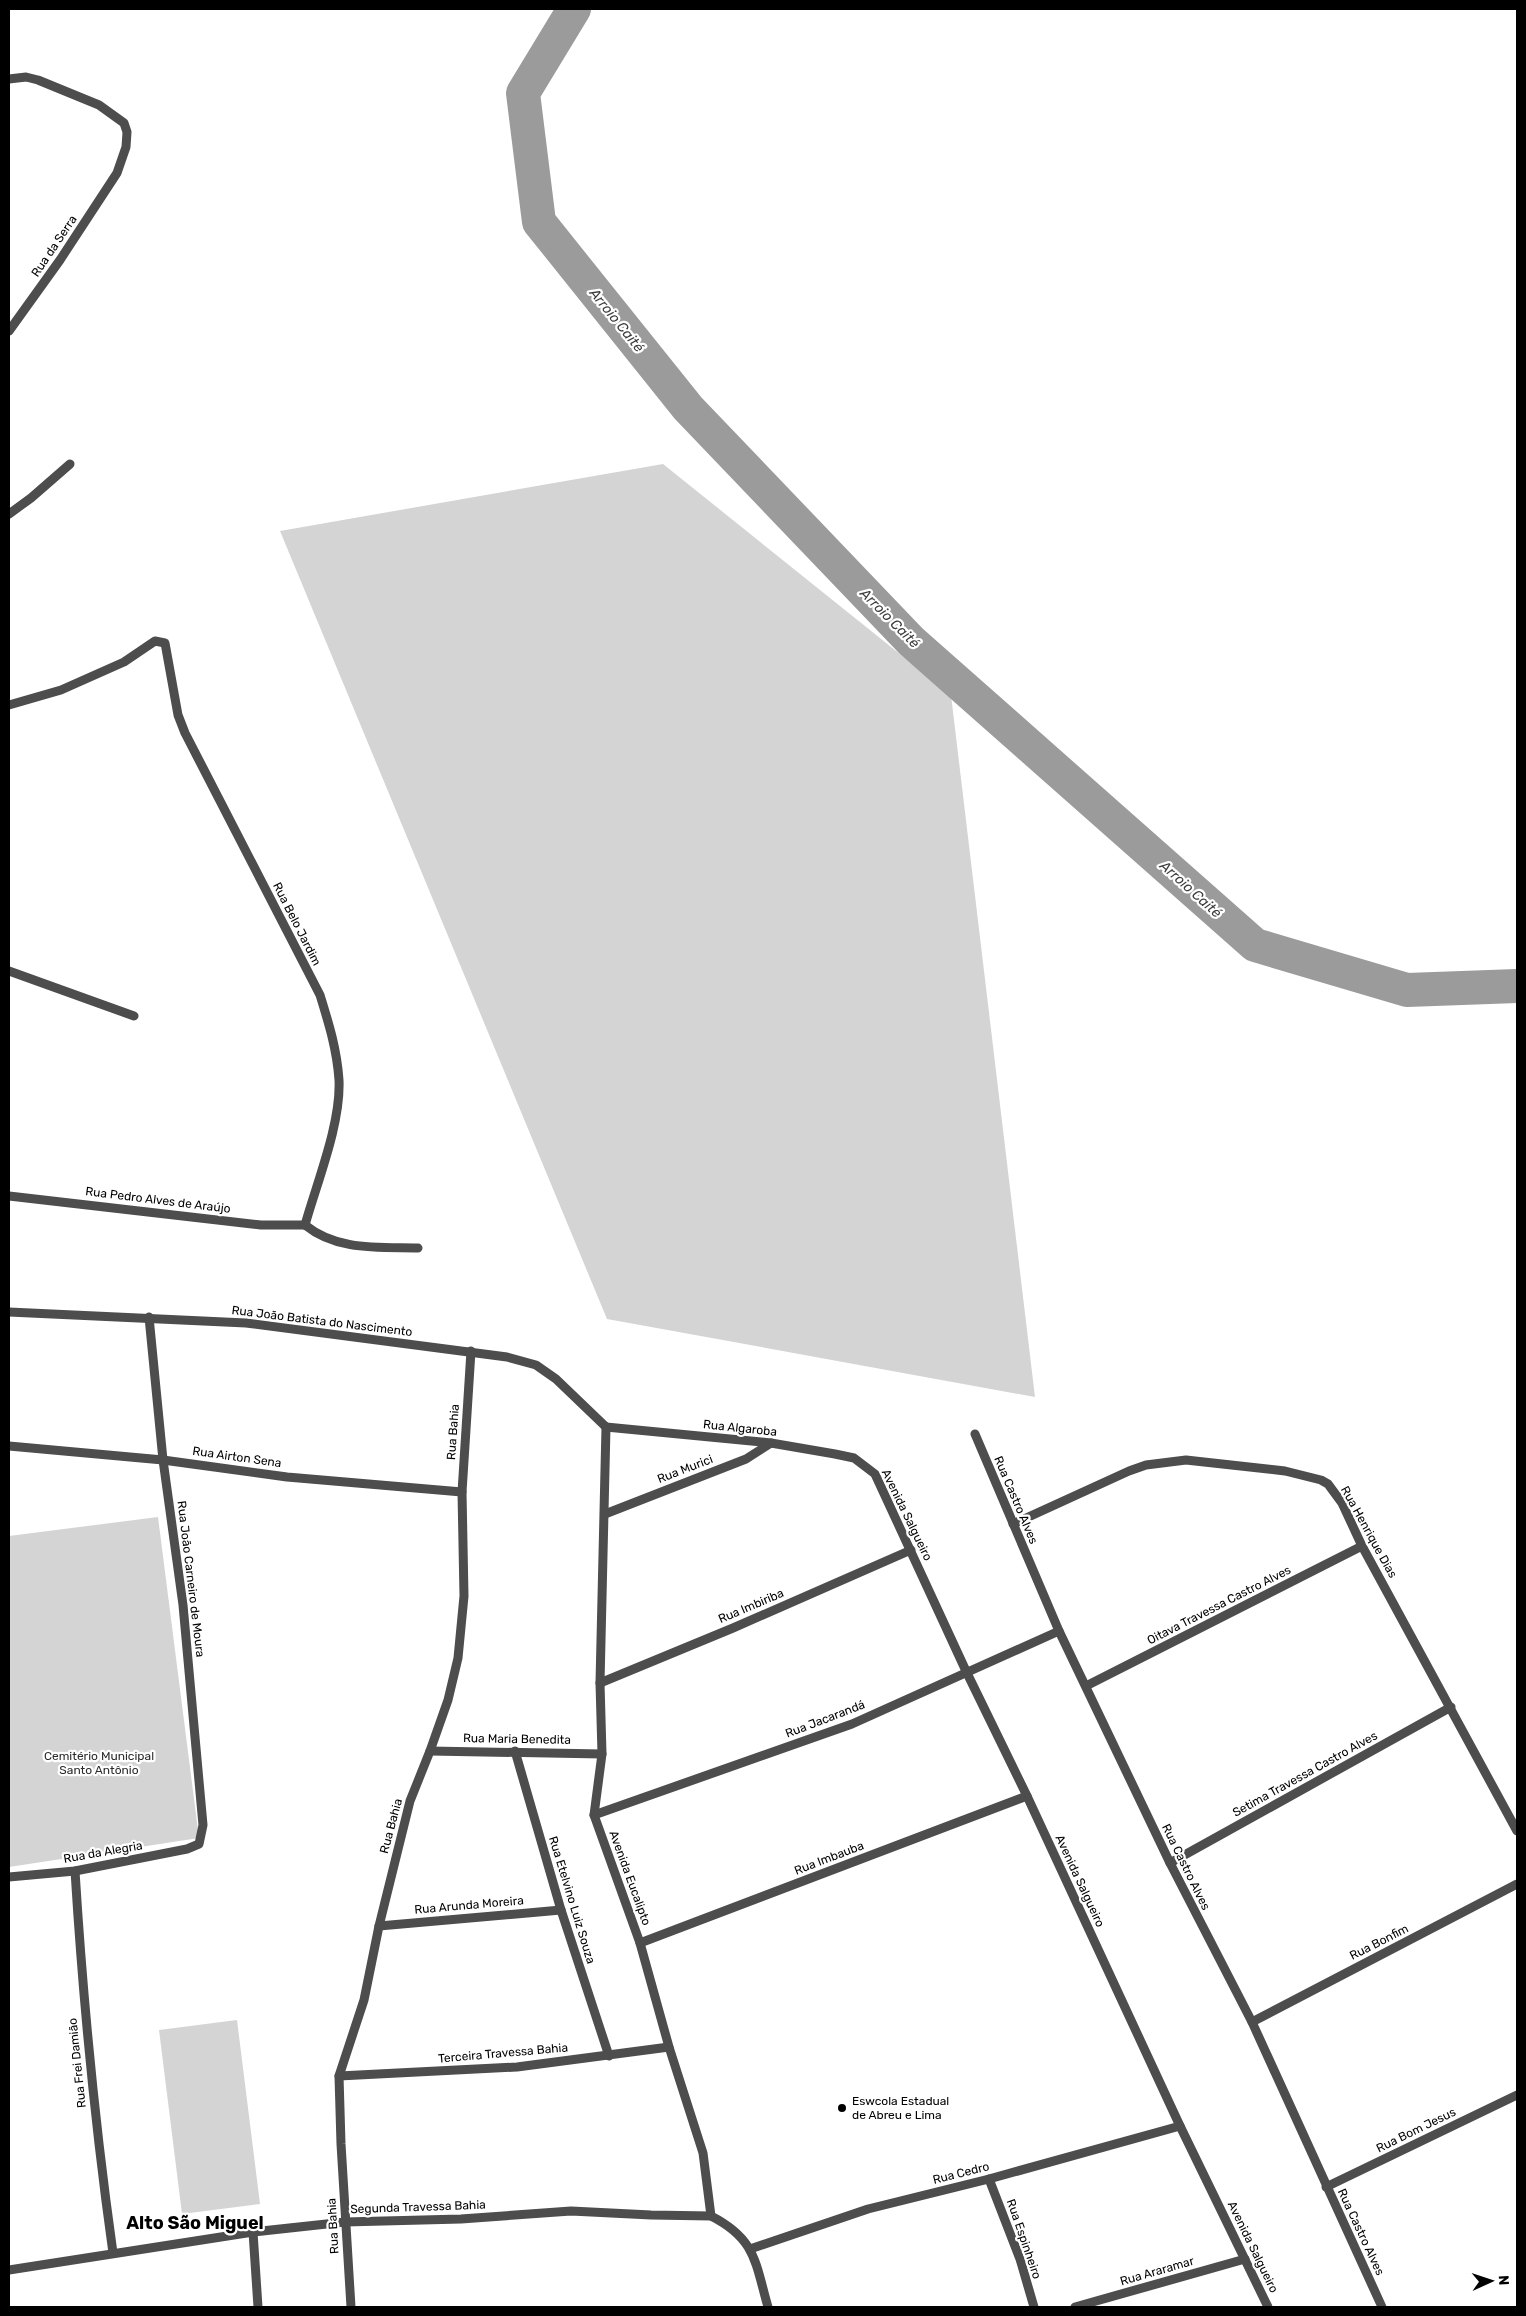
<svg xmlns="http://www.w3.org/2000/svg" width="1526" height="2316" viewBox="0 0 1526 2316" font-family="Rubik,sans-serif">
	<rect width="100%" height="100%" fill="#fff"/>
	<g fill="#d4d4d4">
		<path d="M663 464 951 695 1035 1397 607 1319 280 531Z"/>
		<path d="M158 1517 199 1838 9 1867V1536Z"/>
		<path d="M237 2020 260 2204 182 2214 159 2030Z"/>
	</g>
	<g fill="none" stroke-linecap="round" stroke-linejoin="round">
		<path stroke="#9b9b9b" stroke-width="34" d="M574 9 523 93 539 222 688 408 911 641 1255 945 1407 990 1517 986"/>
		<g stroke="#4d4d4d" stroke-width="9">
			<path d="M9 79 26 77 38 80 99 105 124 123 127 132 126 147 117 173 60 260 9 331"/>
			<path d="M9 514 31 498 70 464"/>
			<path d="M9 705 61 690 124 662 155 641 165 643 178 715 185 733 320 995C329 1024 337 1050 339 1080 341 1124 317 1182 305 1225"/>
			<path d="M9 971 134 1016"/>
			<path d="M9 1196 261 1225H305"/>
			<path d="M305 1225C337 1251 378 1247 418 1248"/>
			<path d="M9 1312 246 1323 507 1357 536 1365 556 1379 606 1427"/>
			<path d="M606 1427 771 1443 835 1454 854 1458 875 1474 966 1671 1027 1796 1180 2126 1268 2307"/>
			<path d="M606 1427 600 1683 602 1754 594 1815 640 1943 669 2047 703 2153 711 2216C756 2239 755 2262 768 2307"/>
			<path d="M975 1434 1059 1631 1170 1863 1252 2022 1382 2307"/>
			<path d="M9 1446 163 1460 287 1477 462 1492"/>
			<path d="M605 1514 746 1459 771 1443"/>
			<path d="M1013 1524 1129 1471 1146 1465 1186 1460 1285 1471 1321 1480 1328 1484 1342 1503 1362 1546 1517 1831"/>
			<path d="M600 1683 733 1628 911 1550"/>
			<path d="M1086 1686 1362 1546"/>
			<path d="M430 1751 602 1754"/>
			<path d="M515 1751 561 1910 609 2056"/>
			<path d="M594 1815 852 1724 1059 1631"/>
			<path d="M1170 1863 1451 1707"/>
			<path d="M75 1871C83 2000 95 2125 113 2253"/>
			<path d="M9 1877 75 1871 187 1849 199 1844 203 1825 183 1605 163 1460 149 1317"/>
			<path d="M379 1926 561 1910"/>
			<path d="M640 1943 1027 1796"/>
			<path d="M1252 2022 1517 1884"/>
			<path d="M339 2076 517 2067 669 2047"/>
			<path d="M989 2179 1020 2259 1034 2307"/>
			<path d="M1326 2187 1517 2095"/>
			<path d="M253 2232 258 2307"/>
			<path d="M750 2249 868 2209 989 2179 1180 2126"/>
			<path d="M9 2270 253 2232 345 2222 461 2219 571 2211 651 2215 711 2216"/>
			<path d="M351 2307 341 2144 339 2076 364 2000 379 1926 410 1801 430 1751 448 1700 458 1658 464 1596 462 1492 471 1351"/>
			<path d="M1075 2307 1245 2259"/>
		</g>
	</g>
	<circle fill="#000" stroke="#fff" stroke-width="2" cx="842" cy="2108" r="5"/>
	<g text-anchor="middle" stroke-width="4.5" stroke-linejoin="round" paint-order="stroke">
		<g font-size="12" fill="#000" stroke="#fff">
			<text transform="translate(54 246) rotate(-56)" y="4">Rua da Serra</text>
			<text transform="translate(297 924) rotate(63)" y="4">Rua Belo Jardim</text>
			<text transform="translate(158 1200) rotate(7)" y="4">Rua Pedro Alves de Araújo</text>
			<text transform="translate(322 1321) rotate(7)" y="4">Rua João Batista do Nascimento</text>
			<text transform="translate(740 1428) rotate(6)" y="4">Rua Algaroba</text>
			<text transform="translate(453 1432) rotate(-86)" y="4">Rua Bahia</text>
			<text transform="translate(237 1457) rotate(8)" y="4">Rua Airton Sena</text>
			<text transform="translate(685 1469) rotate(-21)" y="4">Rua Murici</text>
			<text transform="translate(1016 1500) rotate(67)" y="4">Rua Castro Alves</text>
			<text transform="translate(907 1515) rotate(64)" y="4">Avenida Salgueiro</text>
			<text transform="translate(1369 1532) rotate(61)" y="4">Rua Henrique Dias</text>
			<text transform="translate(191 1579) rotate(83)" y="4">Rua João Carneiro de Moura</text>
			<text transform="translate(1219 1605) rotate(-27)" y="4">Oitava Travessa Castro Alves</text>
			<text transform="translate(751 1606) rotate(-23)" y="4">Rua Imbiriba</text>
			<text transform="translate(825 1719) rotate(-21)" y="4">Rua Jacarandá</text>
			<text transform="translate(517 1739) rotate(1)" y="4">Rua Maria Benedita</text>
			<text transform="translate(1305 1774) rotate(-29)" y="4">Setima Travessa Castro Alves</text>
			<text transform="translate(391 1826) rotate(-75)" y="4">Rua Bahia</text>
			<text transform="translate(103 1852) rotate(-10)" y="4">Rua da Alegria</text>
			<text transform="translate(829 1858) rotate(-21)" y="4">Rua Imbauba</text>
			<text transform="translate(1186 1867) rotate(64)" y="4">Rua Castro Alves</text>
			<text transform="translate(630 1878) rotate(70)" y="4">Avenida Eucalipto</text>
			<text transform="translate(1080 1881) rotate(65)" y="4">Avenida Salgueiro</text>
			<text transform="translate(572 1900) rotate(73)" y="4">Rua Etelvino Luiz Souza</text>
			<text transform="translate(469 1905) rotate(-5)" y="4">Rua Arunda Moreira</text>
			<text transform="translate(1379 1942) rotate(-27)" y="4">Rua Bonfim</text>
			<text transform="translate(503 2053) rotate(-5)" y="4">Terceira Travessa Bahia</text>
			<text transform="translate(77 2063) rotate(-96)" y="4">Rua Frei Damião</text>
			<text transform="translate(1416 2130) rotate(-26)" y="4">Rua Bom Jesus</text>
			<text transform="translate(961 2173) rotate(-14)" y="4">Rua Cedro</text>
			<text transform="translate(418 2207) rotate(-2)" y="4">Segunda Travessa Bahia</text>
			<text transform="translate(333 2226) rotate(-93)" y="4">Rua Bahia</text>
			<text transform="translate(1361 2232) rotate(65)" y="4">Rua Castro Alves</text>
			<text transform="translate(1024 2239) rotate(71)" y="4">Rua Espinheiro</text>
			<text transform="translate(1253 2247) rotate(64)" y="4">Avenida Salgueiro</text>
			<text transform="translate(1157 2271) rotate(-16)" y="4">Rua Araramar</text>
		</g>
		<g font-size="12" fill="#2b2b2b" stroke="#fff">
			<text x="99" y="1760">Cemitério Municipal<tspan x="99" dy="14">Santo Antônio</tspan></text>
		</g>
		<g font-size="12" fill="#000" stroke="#fff" text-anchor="start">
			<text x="852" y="2105">Eswcola Estadual<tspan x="852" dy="14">de Abreu e Lima</tspan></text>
		</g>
		<g font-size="14" font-style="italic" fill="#3c3c3c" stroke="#fff">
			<text transform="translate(617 320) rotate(51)" y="5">Arroio Caité</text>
			<text transform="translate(890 618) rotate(45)" y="5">Arroio Caité</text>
			<text transform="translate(1191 889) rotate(42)" y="5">Arroio Caité</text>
		</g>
		<g font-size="18" font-weight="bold" fill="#000" stroke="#fff">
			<text x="195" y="2229">Alto São Miguel</text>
		</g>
	</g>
	<rect width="1526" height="2316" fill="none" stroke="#000000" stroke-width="20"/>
	<g transform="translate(1491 2281) rotate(87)" stroke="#ffffff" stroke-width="4" paint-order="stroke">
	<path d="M0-4L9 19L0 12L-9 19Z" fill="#000000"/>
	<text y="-8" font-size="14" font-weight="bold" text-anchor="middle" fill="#000000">N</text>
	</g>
</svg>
